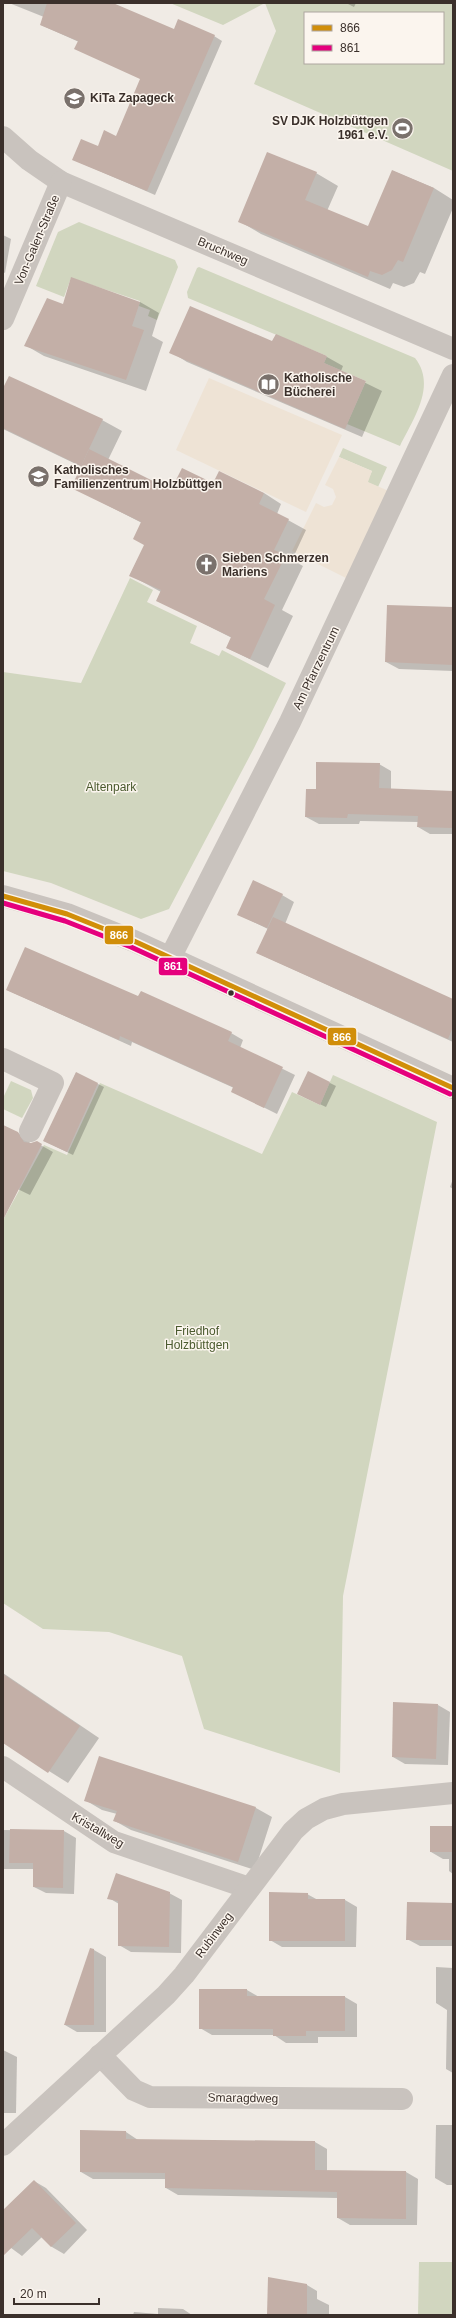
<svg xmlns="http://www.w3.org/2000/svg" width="456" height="2318" viewBox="0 0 456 2318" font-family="Arial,sans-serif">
	<rect width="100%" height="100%" fill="#f0ebe5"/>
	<g fill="#d1d6bf" fill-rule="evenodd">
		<path d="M170 3H453V171L254 84 276 31 265 3 223 25ZM305 13H443V63H305Z"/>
		<path d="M79 222 175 260 178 267 157 320 148 316 150 310 139 306 140 301 71 278 64 297 36 286 58 232Z"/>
		<path d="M199 267 415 358C437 386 413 419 400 446L347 424 366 381 324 363 327 356 188 298 187 292 197 268Z"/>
		<path d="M343 448 387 467 378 487 367 482 372 471 339 457Z"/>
		<path d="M130 578 153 590 147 602 197 626 190 643 219 656 222 650 286 683 254 748 169 909 141 919 51 883 3 871V672L81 683Z"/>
		<path d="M333 1075 437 1122 343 1596 340 1773 204 1729 182 1656 109 1632 43 1629 3 1603V1220L44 1145 67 1155 100 1083 262 1154 292 1092 320 1105Z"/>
		<path d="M11 1081 31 1090 33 1098 22 1118 3 1109V1098Z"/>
		<path d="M419 2262H453V2315H418Z"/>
	</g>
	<g fill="#eee3d5">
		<path d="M209 378 342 435 306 512 176 450Z"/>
		<path d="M339 457 372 471 368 482 398 495 356 583 292 551 316 503 324 507 332 505 336 497 333 489 325 485Z"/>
	</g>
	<g fill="#0003">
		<path d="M9 3H111L174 30 214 36 222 41 155 195 74 160 117 137 141 79 79 42 41 25 44 17Z"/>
		<path d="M346 3H356L354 7Z"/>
		<path d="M393 171 434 188 453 200V208L425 274 420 272 414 283 404 287 393 283 390 289 261 234 239 221 316 173 338 186 327 211 369 228Z"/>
		<path d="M3 235 11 239 5 273 3 272Z"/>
		<path d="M140 302 159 313 152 336 163 342 146 391 44 356 25 345 63 305Z"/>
		<path d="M276 335 327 357 343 366 341 371 382 391 362 437 187 362 171 352 272 342Z"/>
		<path d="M9 377 102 420 122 431 108 460 172 491 214 484 264 493 281 504 277 514 306 530 292 560 303 566 282 610 293 616 268 668 227 648 232 638 157 600 161 592 130 575 145 545 142 523 72 487 82 467 3 429V390Z"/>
		<path d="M453 608V671L399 669 386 662Z"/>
		<path d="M379 764 391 771V790L453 792V834H430L418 827 419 822 360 821 359 824H319L306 817Z"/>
		<path d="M282 895 294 902 285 924 453 1000V1042L257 953 268 929 239 915Z"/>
		<path d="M7 990 231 1033 243 1040 240 1048 295 1075 277 1114 245 1098 234 1088 132 1042 131 1046Z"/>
		<path d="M308 1072 336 1086 326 1107 304 1097Z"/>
		<path d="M76 1073 104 1087 73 1155 44 1141Z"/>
		<path d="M3 1125 29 1139 30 1145 37 1143 53 1152 30 1195 3 1182Z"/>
		<path d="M453 1179V1189L450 1187Z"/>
		<path d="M3 1673 99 1738 68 1783 3 1742Z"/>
		<path d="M438 1705 450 1712 448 1765 405 1764 393 1757Z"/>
		<path d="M85 1800 256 1808 272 1817 255 1870 131 1830 115 1821 117 1814 102 1810Z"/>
		<path d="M453 1827V1874L449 1871V1859H443L431 1852Z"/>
		<path d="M3 1830 64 1831 76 1838 74 1894 46 1893 34 1887V1869H3Z"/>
		<path d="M169 1893 182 1900 181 1953 131 1952 119 1945V1904L109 1898Z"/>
		<path d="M307 1894 318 1900H345L357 1907 356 1947H282L270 1940Z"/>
		<path d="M453 1904V1946H420L407 1939Z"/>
		<path d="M94 1950 106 1957V2032H77L65 2025Z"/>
		<path d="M436 1967 453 1968V2073L446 2069 447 2010 436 2003Z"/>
		<path d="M247 1990 259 1997H345L357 2004V2037H318V2043H286L274 2035H212L200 2028Z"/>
		<path d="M3 2050 17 2057 16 2113H3Z"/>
		<path d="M436 2125H453V2185H447L435 2178Z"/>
		<path d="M81 2131 126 2132 138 2140 315 2142 327 2149V2171L406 2172 418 2179 417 2225H350L338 2218V2198L178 2195 166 2188V2179H93L81 2172Z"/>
		<path d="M34 2181 46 2188 87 2230 64 2254 52 2247 42 2237 22 2256 3 2242V2212Z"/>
		<path d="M307 2285 317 2291V2299L329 2305V2315H268Z"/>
		<path d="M158 2308 183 2309 192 2315H133L134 2312 158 2314Z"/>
	</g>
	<g fill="#c3afa7">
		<path d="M47 3H113L174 29 178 19 215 35 147 191 72 160 81 139 98 146 104 130 116 136 140 79 74 49 78 41 40 25Z"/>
		<path d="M267 152 317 172 305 200 368 226 392 170 434 188 403 262 398 260 392 270 382 275 370 271 368 277 238 222Z"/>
		<path d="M71 277 140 302 132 326 144 330 126 380 24 346 47 298 63 304Z"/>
		<path d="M190 306 272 341 276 334 327 356 324 363 366 381 345 429 169 353Z"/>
		<path d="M9 376 103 419 81 466 3 428V388Z"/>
		<path d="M89 449 171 490 182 468 213 483 219 471 264 493 259 504 289 519 274 550 286 555 264 599 275 605 250 659 226 648 231 637 156 601 161 590 129 576 144 545 133 539 141 522 71 488Z"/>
		<path d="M387 605 453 607V665L385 662Z"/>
		<path d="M316 762 380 763 379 788 453 791V828L417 827 418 816 348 814 347 818 305 817 306 789H316Z"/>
		<path d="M253 880 283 894 267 928 237 915Z"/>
		<path d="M273 917 453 999V1027L448 1039 256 953Z"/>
		<path d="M25 947 138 996 141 991 232 1032 228 1041 283 1067 264 1108 231 1092 233 1087 120 1036 119 1040 6 990Z"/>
		<path d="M308 1071 330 1082 320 1105 297 1094Z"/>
		<path d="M76 1072 98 1083 67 1152 43 1141Z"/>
		<path d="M3 1125 18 1132 24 1142 31 1143 37 1141 42 1144 3 1220Z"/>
		<path d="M3 1674 80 1726 48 1773 3 1743Z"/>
		<path d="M393 1702 438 1704 436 1759 392 1757Z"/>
		<path d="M99 1756 256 1807 238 1862 113 1821 117 1811 84 1801Z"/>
		<rect x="430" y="1826" width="23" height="26"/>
		<path d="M10 1829 64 1830 63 1888 33 1887V1863H9Z"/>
		<path d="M116 1873 170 1892 169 1947 118 1946V1901L107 1899Z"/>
		<path d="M269 1892 308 1893V1899H345V1941H269Z"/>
		<path d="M407 1902 453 1903V1940H406Z"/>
		<path d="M90 1948 94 1949V2025H64Z"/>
		<path d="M199 1989H247V1996H345V2031H306V2036H273V2029H199Z"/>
		<path d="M80 2130 126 2131V2139L315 2141V2170L406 2171V2219L337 2218V2192L165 2188V2173L80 2172Z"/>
		<path d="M34 2180 76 2223 51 2247 32 2228 3 2256V2210Z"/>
		<path d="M268 2277 307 2284V2315H267Z"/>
	</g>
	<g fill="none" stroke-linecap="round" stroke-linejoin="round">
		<g stroke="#c9c3be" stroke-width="22">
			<path d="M3 137 29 160 61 182 453 349"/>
			<path d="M3 319 61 182"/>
			<path d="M3 896 67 914 134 941 453 1088"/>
			<path d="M170 958 290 722 453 375"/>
			<path d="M3 1059 53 1083 30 1131"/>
			<path d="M3 1767 114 1842 249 1888"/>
			<path d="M100 2055 134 2090 150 2097 402 2099"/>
			<path d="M3 2145 166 1995 184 1975 293 1831 306 1819 324 1809 343 1804 453 1793"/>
		</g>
		<defs>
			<path id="bus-1" d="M3 896 67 914 134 941 453 1088"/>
			<path id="bus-2" d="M3 903 65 921 131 947 450 1094"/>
		</defs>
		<use href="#bus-1" stroke="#fbf5ee" stroke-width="8"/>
		<use href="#bus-2" stroke="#fbf5ee" stroke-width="8"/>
		<use href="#bus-1" stroke="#d18e09" stroke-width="5"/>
		<use href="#bus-2" stroke="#e5007d" stroke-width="5"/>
	</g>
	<defs>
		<symbol id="school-disc" viewBox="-11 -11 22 22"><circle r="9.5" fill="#7a716c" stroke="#fbf5ee"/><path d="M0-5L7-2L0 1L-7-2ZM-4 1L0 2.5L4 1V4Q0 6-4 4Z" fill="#fff"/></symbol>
		<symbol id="stadium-disc" viewBox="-11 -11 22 22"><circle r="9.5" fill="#7a716c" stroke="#fbf5ee"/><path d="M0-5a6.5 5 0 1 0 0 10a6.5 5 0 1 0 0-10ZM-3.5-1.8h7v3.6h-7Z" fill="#fff"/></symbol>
		<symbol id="library-disc" viewBox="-11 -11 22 22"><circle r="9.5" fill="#7a716c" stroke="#fbf5ee"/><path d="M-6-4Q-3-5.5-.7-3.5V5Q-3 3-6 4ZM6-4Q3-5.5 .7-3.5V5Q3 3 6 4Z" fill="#fff"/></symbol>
		<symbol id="church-disc" viewBox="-11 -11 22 22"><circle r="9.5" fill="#7a716c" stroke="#fbf5ee"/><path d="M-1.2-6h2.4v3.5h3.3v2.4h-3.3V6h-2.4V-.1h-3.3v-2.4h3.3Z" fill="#fff"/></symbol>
	</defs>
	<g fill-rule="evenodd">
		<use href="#school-disc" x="62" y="86" width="25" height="25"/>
		<use href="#stadium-disc" x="390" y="116" width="25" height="25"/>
		<use href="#library-disc" x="256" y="372" width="25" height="25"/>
		<use href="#school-disc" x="26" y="464" width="25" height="25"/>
		<use href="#church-disc" x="194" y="552" width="25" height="25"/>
	</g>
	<circle fill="#3b302b" stroke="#fbf5ee" stroke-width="1.5" cx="231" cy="993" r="3.5"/>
	<g text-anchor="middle" stroke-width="3" stroke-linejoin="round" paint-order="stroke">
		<g font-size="12" font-weight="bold" fill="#3b302b" stroke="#fbf5ee" text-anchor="start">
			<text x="90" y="102">KiTa Zapageck</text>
			<text x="388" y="125" text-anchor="end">SV DJK Holzbüttgen<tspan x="388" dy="14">1961 e.V.</tspan></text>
			<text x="284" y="382">Katholische<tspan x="284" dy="14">Bücherei</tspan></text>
			<text x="54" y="474">Katholisches<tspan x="54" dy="14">Familienzentrum Holzbüttgen</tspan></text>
			<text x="222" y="562">Sieben Schmerzen<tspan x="222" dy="14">Mariens</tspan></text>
		</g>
		<g font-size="12" fill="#3b302b" stroke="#fbf5ee">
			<text transform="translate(37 240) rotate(-67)" y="4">Von-Galen-Straße</text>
			<text transform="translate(223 251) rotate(23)" y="4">Bruchweg</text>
			<text transform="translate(316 668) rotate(-64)" y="4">Am Pfarrzentrum</text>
			<text transform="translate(98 1830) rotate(30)" y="4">Kristallweg</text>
			<text transform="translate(214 1935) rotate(-53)" y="4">Rubinweg</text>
			<text transform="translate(243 2098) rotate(1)" y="4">Smaragdweg</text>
		</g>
		<g font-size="12" fill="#4a5a2e" stroke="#fbf5ee">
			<text x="111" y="791">Altenpark</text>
			<text x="197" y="1335">Friedhof<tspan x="197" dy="14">Holzbüttgen</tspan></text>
		</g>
	</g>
	<g stroke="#fbf5ee" stroke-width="1.5">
		<rect x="104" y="925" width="30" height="20" rx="4" fill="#d18e09"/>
		<rect x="158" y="957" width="30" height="19" rx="4" fill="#e5007d"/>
		<rect x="327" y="1027" width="30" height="19" rx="4" fill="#d18e09"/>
	</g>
	<g font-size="11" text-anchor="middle" font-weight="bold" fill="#fff">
		<text x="119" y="939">866</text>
		<text x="173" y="970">861</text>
		<text x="342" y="1041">866</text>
	</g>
	<rect width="456" height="2318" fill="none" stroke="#3b302b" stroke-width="8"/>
	<rect x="304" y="12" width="140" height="52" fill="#fbf5ee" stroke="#aea6a0"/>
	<rect x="312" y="25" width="20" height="6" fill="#d18e09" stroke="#aea6a0"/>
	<text x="340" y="32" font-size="12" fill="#3b302b">866</text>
	<rect x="312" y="45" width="20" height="6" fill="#e5007d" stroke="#aea6a0"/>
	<text x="340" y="52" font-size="12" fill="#3b302b">861</text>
	<path d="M14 2298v6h85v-6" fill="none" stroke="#3b302b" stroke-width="2"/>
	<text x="20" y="2298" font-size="12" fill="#3b302b" stroke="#fbf5ee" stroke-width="3" paint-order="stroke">20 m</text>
</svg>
